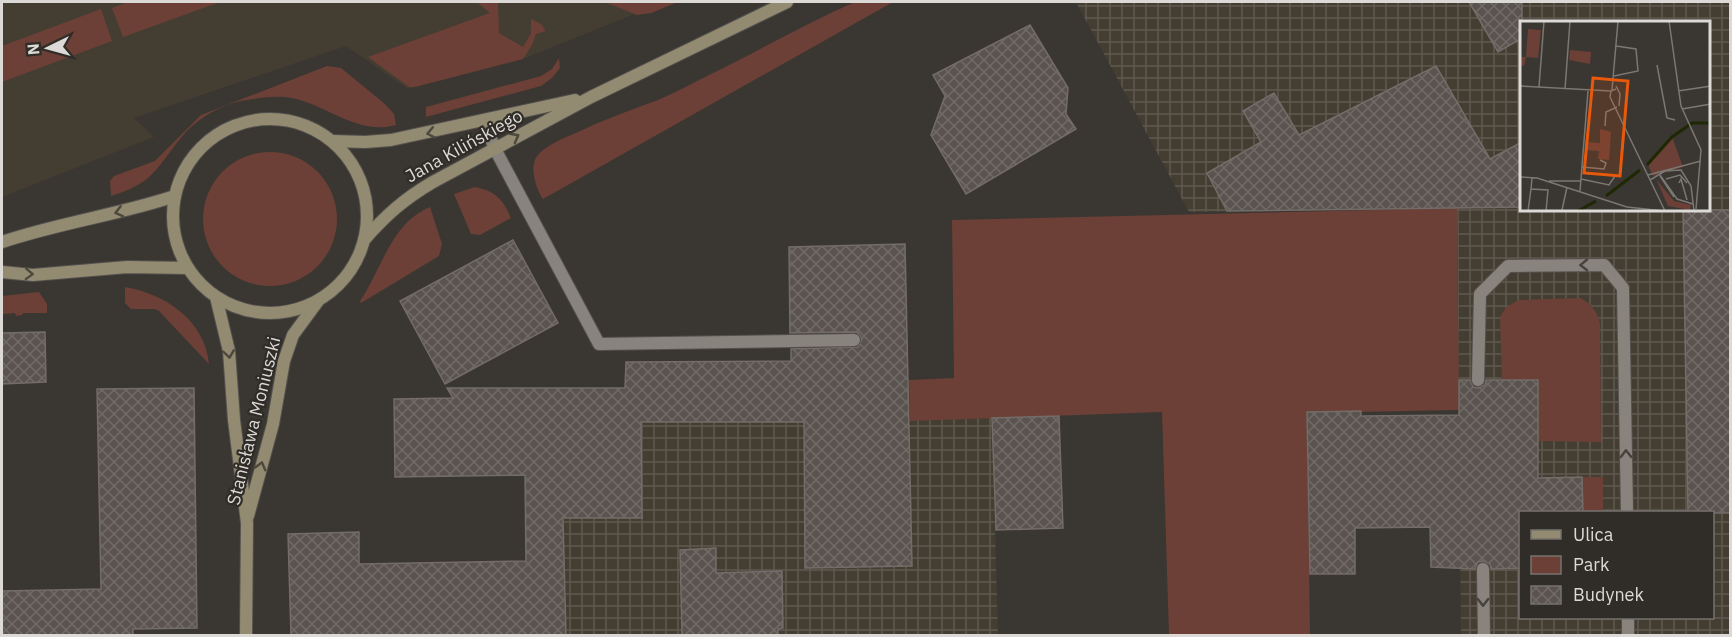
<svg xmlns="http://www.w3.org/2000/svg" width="1732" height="637" viewBox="0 0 1732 637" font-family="'IBM Plex Sans',sans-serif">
	<defs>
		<pattern id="industrial-grid" width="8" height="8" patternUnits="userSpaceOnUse" patternTransform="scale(1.5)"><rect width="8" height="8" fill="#443d32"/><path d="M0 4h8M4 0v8" fill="none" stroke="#5e584f"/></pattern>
		<pattern id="building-cross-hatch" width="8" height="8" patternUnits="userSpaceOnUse" patternTransform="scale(1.5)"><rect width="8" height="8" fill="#5a534f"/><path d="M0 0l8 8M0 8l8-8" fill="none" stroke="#716b68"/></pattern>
	</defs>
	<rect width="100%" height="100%" fill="#3a3631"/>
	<path fill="#443d32" d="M2 2H664L523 59 408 89 346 46 134 118 154 137 2 197Z"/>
	<g fill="url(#industrial-grid)" fill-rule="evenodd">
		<path d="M1076 2H1730V635H1461L1457 208 1189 212ZM1522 22H1710V210H1522ZM1520 512H1712V618H1520Z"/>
		<path d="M992 418 998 635H566L562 422Z"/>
	</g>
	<g fill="#6c4036">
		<path d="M128 2H220L123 37 112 8Z"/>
		<path d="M477 2H498L499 33 523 47 531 33V19L541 24 546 31 536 34 532 45 523 59 415 87H409L368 57 490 13Z"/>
		<path d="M605 2H678L651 13 637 15Z"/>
		<path d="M855 2H893L543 199C536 189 529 167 537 156 548 142 578 133 593 125 614 116 636 108 658 100 674 93 691 84 707 76 757 52 804 24 855 2Z"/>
		<path d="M101 9 112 41 2 82V46Z"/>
		<path d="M559 58 560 68 552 78 541 86 426 117V107L541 76 552 69Z"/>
		<path d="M327 66 341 68 385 104 394 114 396 125C359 136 327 105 292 98 276 95 257 98 241 101 218 106 195 120 180 139 169 152 161 166 148 178 137 187 124 192 111 196L110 181 114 176 155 161 201 115Z"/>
		<circle cx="270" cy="219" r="67"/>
		<path d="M475 187C496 191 503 200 511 218L480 235 471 234 454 194Z"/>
		<path d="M430 207 442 244 439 256 361 303 360 301C382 269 391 223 430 207Z"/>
		<path d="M1457 208 1459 410 1307 413 1310 635H1169L1162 412 910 421 909 380 954 378 952 220Z"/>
		<path d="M125 287C165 294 205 320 209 364L159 311 155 309H131L125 303Z"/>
		<path d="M39 292 47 304V313H23L22 315 16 316 15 313 2 314V296Z"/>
		<path d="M1580 298C1592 304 1597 311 1600 324L1601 442 1538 441V380H1502L1500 317 1506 307 1519 300Z"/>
		<path d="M1582 477H1603V512H1583Z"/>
	</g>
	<g fill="url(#building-cross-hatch)" stroke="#736c68" stroke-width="1.5">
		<path d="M1469 2H1522V38L1498 52Z"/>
		<path d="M1030 25 1068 88 1066 114 1076 129 966 194 931 135 945 96 933 75Z"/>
		<path d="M1436 66 1490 159 1522 142V207L1227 211 1207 173 1261 142 1243 111 1274 93 1299 135Z"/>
		<path d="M1683 210H1731V513H1688Z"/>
		<path d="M513 240 558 323 445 384 400 301Z"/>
		<path d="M905 244 912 566 805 568 804 422H641L642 518H563L566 636H291L288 534 359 532V564L526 561 525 475 395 477 394 399 453 398 447 388H625L626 362 791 361V349L858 347 862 339 858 333 854 332 790 333 789 247Z"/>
		<path d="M45 332 46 382 2 384V333Z"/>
		<path d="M1459 380H1470L1473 387 1478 388 1485 385 1486 380H1538V478L1582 477 1583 513H1521V568L1491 569 1490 564 1483 561 1478 562 1475 569 1431 567 1430 527 1355 528V574H1310L1307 412 1361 411V416L1459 415Z"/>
		<path d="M194 388 197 628 133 629V636H2V591L101 589 97 389Z"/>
		<path d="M1059 416 1063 528 996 530 992 418Z"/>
		<path d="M716 548V573L782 571 783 628 778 629V636H682L680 550Z"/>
	</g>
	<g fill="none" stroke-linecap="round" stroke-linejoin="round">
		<defs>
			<g id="lane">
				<path d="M484 121 495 149 599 344 854 340"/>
				<path d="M1478 380 1480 294 1508 266 1604 265 1623 288 1627 512"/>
				<path d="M1483 569 1484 636"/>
				<path d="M1628 618V636"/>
			</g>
			<g id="secondary">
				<circle cx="270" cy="216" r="97"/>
				<path d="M332 141 365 142 391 140 575 100"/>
				<path d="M364 240C386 215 404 199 433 182L591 97 787 2"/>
				<path d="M2 242C58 223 118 215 175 196"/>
				<path d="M2 272 33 275 127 267 187 268"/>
				<path d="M216 297 229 351 234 420 247 523 246 636"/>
				<path d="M248 516 273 424 284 361 293 335 318 301"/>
			</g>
		</defs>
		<use href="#lane" stroke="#55524e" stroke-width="14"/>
		<use href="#secondary" stroke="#55524e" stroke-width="14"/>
		<use href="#lane" stroke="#88837d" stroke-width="12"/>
		<use href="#secondary" stroke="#928b71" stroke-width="12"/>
	</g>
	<defs><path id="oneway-chevron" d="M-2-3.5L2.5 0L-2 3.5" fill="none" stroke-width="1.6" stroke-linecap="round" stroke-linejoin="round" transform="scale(1.5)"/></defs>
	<g stroke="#4d483d">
		<use href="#oneway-chevron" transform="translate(431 133) rotate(168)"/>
		<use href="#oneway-chevron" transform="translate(515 137) rotate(-28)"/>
		<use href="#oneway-chevron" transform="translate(119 212) rotate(166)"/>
		<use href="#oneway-chevron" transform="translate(29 274) rotate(2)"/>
		<use href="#oneway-chevron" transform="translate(229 354) rotate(82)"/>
		<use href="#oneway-chevron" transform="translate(261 466) rotate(-75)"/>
	</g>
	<g stroke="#46423c">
		<use href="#oneway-chevron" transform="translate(1584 265) rotate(179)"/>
		<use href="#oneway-chevron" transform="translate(1626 454) rotate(-91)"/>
		<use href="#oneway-chevron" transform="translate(1483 602) rotate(90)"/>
	</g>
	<g text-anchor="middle" stroke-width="4.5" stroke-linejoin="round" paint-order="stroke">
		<g font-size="18" fill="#dcd9d6" stroke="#302c27">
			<text transform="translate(464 146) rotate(-29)" y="6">Jana Kilińskiego</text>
			<text transform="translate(254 421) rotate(-76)" y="6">Stanisława Moniuszki</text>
		</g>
	</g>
	<g transform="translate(1520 21)">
		<rect width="190" height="190" fill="#3a3631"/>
		<path d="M8 8 21 9 18 37 6 36 4 45 0 44V36H6ZM50 29 71 31 70 43 49 39ZM80 108 91 111 89 139 78 138 79 130 66 129V121L80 122ZM152 116 163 146 133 155 128 144ZM136 158 154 180 171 184 170 189 148 185Z" fill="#6c4036"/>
		<path fill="none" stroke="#1f2804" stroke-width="3" d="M127 144 152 116 172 102H191M86 175 120 149M58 190 76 180"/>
		<path fill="none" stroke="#7b7773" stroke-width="1.5" d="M149 0 161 85 181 129 176 188M137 44 147 97 155 99M94 55 118 50 116 28 96 25M0 65 91 70M96 65 100 73 99 85M19 66 24 0M45 68 50 0M96 68 91 70 90 76 145 190M92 69 98 0M158 70 191 65M162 88 191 83M85 105 86 91 97 86M62 146 84 148 86 142 80 139M128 154 181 140M140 154 157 178 173 183M140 155 154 176M0 156 17 157 107 186 144 190M12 157 11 168 28 169 26 190M61 158 89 164 95 155M146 158 160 154 167 162M130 159 145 150 161 149 171 165 174 190M29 160H61M159 162 161 158 167 179M60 170 68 70M42 189 47 166M8 190 11 168"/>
		<path fill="#e8590c" fill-opacity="0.15" stroke="#e8590c" stroke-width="3" d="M73 57 108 60 100 155 64 152Z"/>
		<rect width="190" height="190" fill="none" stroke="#dcd9d6" stroke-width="3"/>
	</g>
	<rect width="1732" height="637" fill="none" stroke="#dcd9d6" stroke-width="6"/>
	<rect x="1519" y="511" width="195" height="108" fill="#302c27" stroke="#75716d" stroke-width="1.5"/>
	<rect x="1531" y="530" width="30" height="9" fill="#928b71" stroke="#75716d" stroke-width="1.5"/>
	<text x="1573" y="541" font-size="18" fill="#dcd9d6">Ulica</text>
	<rect x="1531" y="556" width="30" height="18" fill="#6c4036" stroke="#75716d" stroke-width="1.5"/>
	<text x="1573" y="571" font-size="18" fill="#dcd9d6">Park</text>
	<rect x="1531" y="586" width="30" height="18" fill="url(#building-cross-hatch)" stroke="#75716d" stroke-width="1.5"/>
	<text x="1573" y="601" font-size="18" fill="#dcd9d6">Budynek</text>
	<g transform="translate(48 48) rotate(265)" stroke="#302c27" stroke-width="4.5" paint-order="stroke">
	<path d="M0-4.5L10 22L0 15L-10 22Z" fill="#dcd9d6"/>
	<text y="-9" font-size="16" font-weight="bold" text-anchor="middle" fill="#dcd9d6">N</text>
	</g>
</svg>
